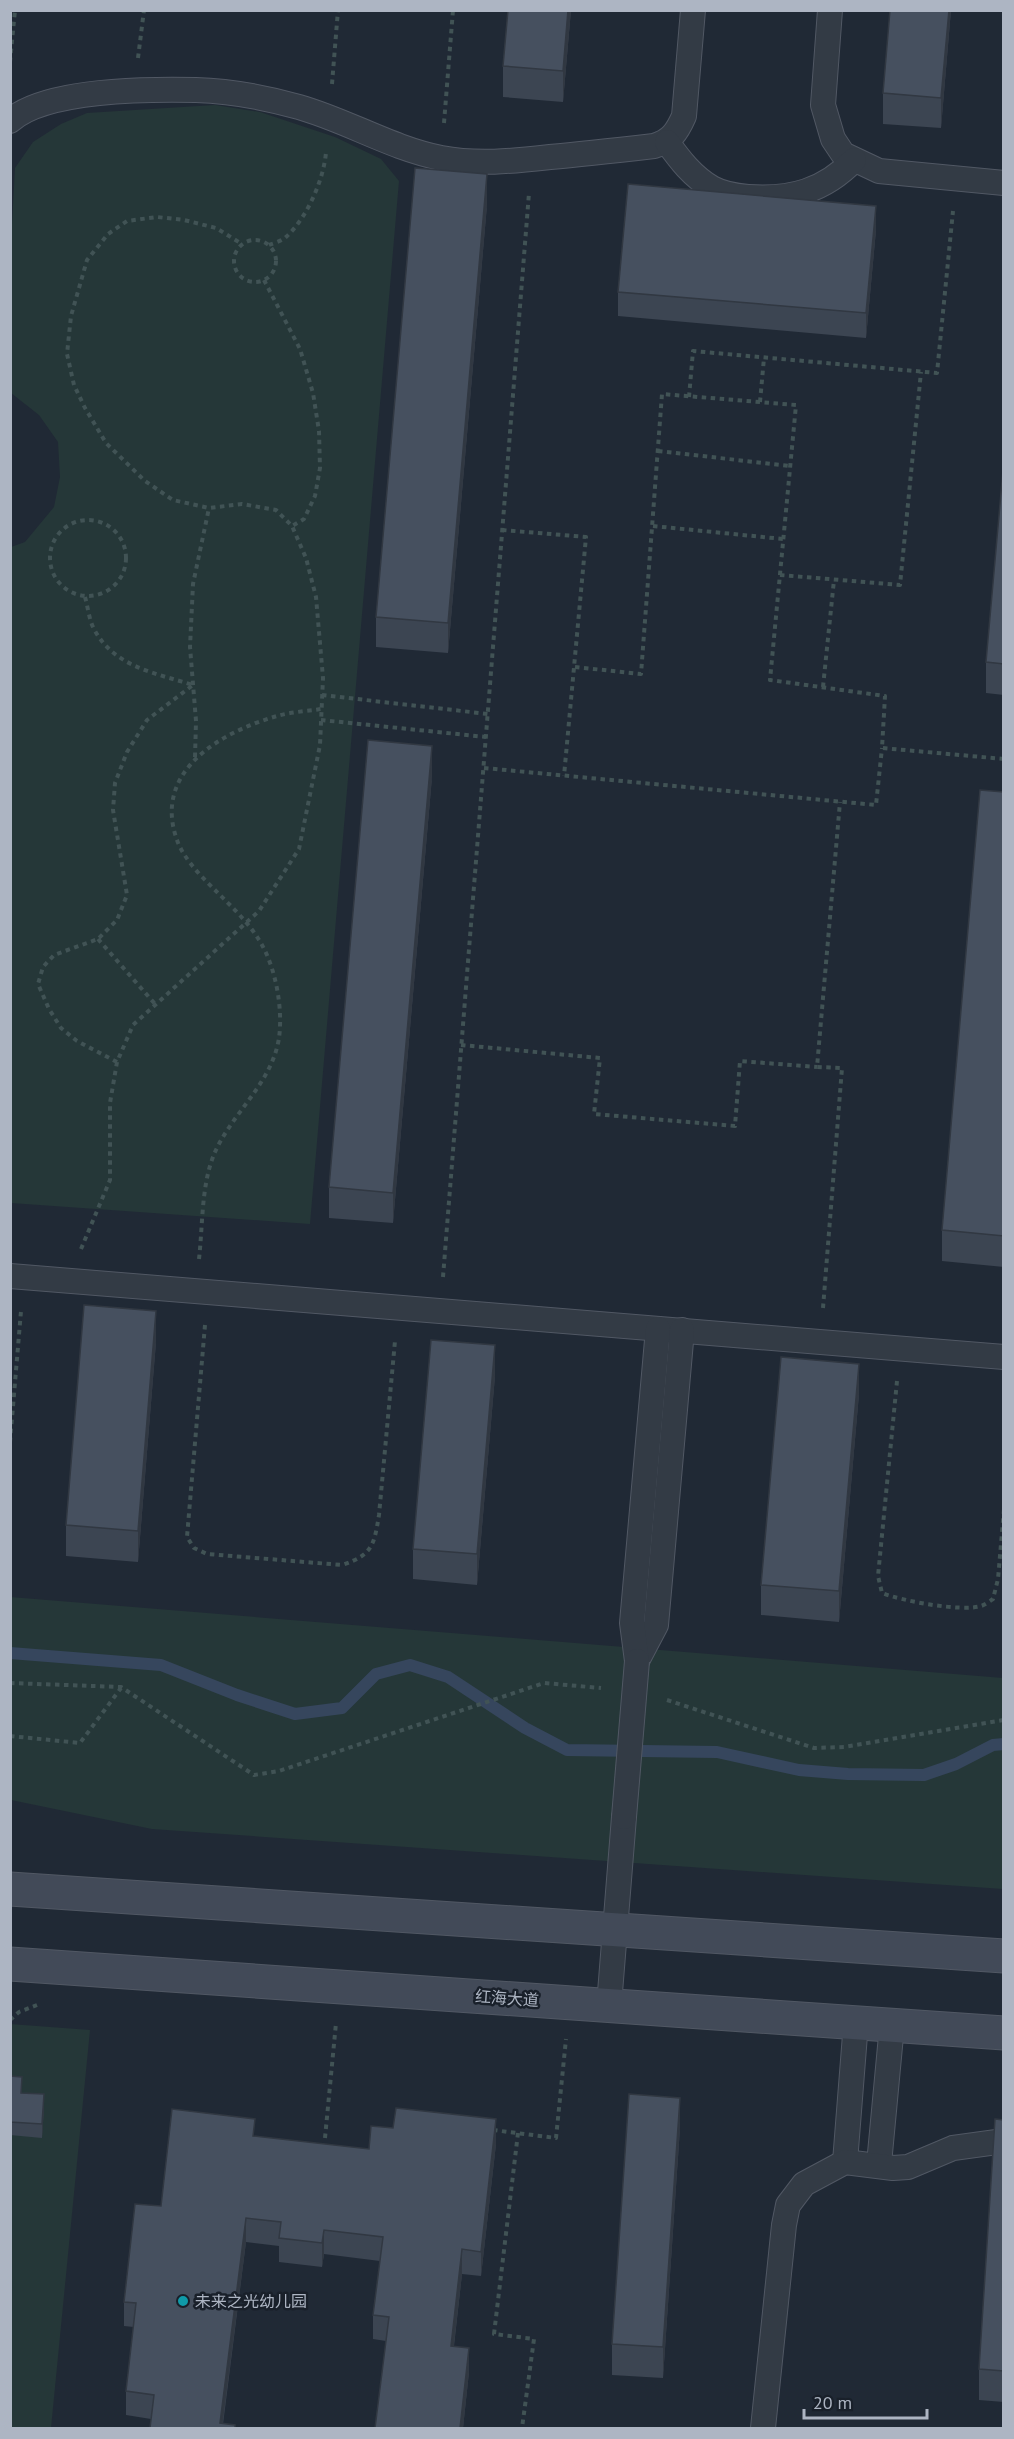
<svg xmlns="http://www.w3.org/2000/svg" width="1014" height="2439" viewBox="0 0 1014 2439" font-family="'PT Sans','Noto Sans SC',sans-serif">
	<rect width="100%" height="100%" fill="#202935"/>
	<g fill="#253738">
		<path d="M215 105 260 112 335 137 381 159 399 181 310 1224 11 1203V547L25 542 54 507 60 477 58 442 39 415 11 393 10 261 15 168 33 142 61 124 87 113Z"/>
		<path d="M10 1597 1003 1678V1889L152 1829 11 1800Z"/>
		<path d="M10 2024 90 2030 51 2428H11Z"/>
	</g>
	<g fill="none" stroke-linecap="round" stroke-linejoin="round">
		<path stroke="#36465d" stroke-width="12" d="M10 1653 161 1665 237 1695 295 1714 342 1708 376 1674 410 1665 448 1677 525 1728 567 1750 717 1752 799 1770 848 1774 924 1775 956 1764 993 1745 1004 1744"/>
		<defs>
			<g id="lane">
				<path d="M830 10 823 105 833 139 843 154 879 171 1004 183"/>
				<path d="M10 121C45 89 150 89 196 90 230 91 267 98 299 107 348 121 391 148 441 158 478 165 513 161 550 157 584 154 619 150 654 146 671 141 677 132 684 116L693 10"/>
				<path d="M667 142C680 160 692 176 712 188 723 194 736 196 748 197 791 200 824 191 854 160"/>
				<path d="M10 1276 1004 1357"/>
				<path d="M637 1661 656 1625 682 1330"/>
				<path d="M637 1661 632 1623 658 1329"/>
				<path d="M609 2005 624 1817"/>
				<path d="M845 2162 856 2022"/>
				<path d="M879 2164 892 2025"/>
				<path d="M763 2428 784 2225 788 2205 804 2184 845 2162 893 2168 908 2167 953 2148 1004 2141"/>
			</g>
			<g id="secondary">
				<path d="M10 1889 1004 1956"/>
				<path d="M10 1964 1004 2033"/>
			</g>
		</defs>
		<use href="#lane" stroke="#515864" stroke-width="26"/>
		<use href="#secondary" stroke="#515864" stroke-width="35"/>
		<g stroke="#415355" stroke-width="4" stroke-dasharray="4.5 4.5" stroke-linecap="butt">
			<path d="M138 58 144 10"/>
			<path d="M10 62 15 10"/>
			<path d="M332 84 338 10"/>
			<path d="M444 123 453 10"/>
			<circle cx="255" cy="261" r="21"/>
			<path d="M269 245C274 243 282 241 286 237 307 218 324 179 326 152"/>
			<path d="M264 280 300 349 313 393 319 431 320 468 315 496 304 519 292 526"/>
			<path d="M689 397 693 351 937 373 953 211"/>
			<path d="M760 402 764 358"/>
			<path d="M658 451 790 466"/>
			<circle cx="88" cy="558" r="38"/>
			<path d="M653 526 783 539"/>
			<path d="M502 530 586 537 564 776"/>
			<path d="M780 575 900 585 921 372"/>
			<path d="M85 597C88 607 89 620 94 629 114 667 155 673 193 685"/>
			<path d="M575 667 641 674 662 394 796 405 770 680 885 696 882 748 1004 759"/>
			<path d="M823 687 834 580"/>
			<path d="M322 695 488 714"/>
			<path d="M321 720 486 737"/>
			<path d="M195 757 196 721 190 647 193 584 209 508"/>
			<path d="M484 768 876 805 882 748"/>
			<path d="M98 939 155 1004"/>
			<path d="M461 1045 600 1058 594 1114 735 1126 740 1061 817 1067"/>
			<path d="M117 1062 77 1041 61 1028 49 1009 38 984 43 967 54 955 98 939 117 920 127 895 113 810 115 783 127 752 147 720 193 685"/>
			<path d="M81 1249 110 1180V1103L117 1062 133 1025 259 911 299 849 320 745 323 678 316 597 306 558 292 526 276 510 242 504 209 508 173 500 145 481 106 443 85 408 74 385 67 354 71 316 87 260 108 234 127 221 157 217 184 220 216 228 242 244"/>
			<path d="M199 1259C203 1224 201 1184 215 1152 233 1112 272 1083 279 1038 283 1009 276 970 262 945 251 925 234 909 218 893 203 878 184 860 177 840 152 771 221 732 277 716 291 712 307 711 321 709"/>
			<path d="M443 1277 529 193"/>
			<path d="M823 1308 842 1068 817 1067 840 802"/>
			<path d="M205 1325 187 1537 194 1548 207 1554 342 1565C372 1555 374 1546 379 1515L395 1341"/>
			<path d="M897 1381 878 1576 882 1593C902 1601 961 1612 981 1606 985 1605 990 1601 993 1599L998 1579 1004 1509"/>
			<path d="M10 1442 21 1311"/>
			<path d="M10 1683 121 1687 254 1775 279 1771 544 1683 601 1688"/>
			<path d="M667 1700 814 1748 844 1747 1004 1720"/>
			<path d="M10 1736 80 1743 121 1688"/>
			<path d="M10 2020 19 2012 37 2005"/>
			<path d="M493 2130 556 2138 566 2039"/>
			<path d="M518 2133 494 2334 534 2339 522 2428"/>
			<path d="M325 2138 336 2023"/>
		</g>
		<use href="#lane" stroke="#333b45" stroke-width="24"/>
		<use href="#secondary" stroke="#424a58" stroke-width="33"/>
		<defs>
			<path id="lane-bridge" d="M624 1817 637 1661"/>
		</defs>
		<use href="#lane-bridge" stroke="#515864" stroke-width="26" stroke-linecap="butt"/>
		<use href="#lane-bridge" stroke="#333b45" stroke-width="24"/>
	</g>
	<g fill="#3c4552">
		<path d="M508 10H571L563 102 503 97V66Z"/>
		<path d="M951 10 941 128 883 124V93Z"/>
		<path d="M487 205 448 653 376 647V617Z"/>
		<path d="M876 230 866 338 618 316V292Z"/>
		<path d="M1004 459V695L986 693V662Z"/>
		<path d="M432 777 393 1223 329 1218V1187Z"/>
		<path d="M1004 792V1267L942 1261V1230Z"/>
		<path d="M156 1342 138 1562 66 1556V1525Z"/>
		<path d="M495 1376 477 1585 413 1579V1549Z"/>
		<path d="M859 1394 839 1622 761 1615V1585Z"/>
		<path d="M10 2076 22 2093 44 2108 42 2138 10 2135Z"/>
		<path d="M1004 2120V2402L979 2400V2369Z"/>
		<path d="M680 2128 663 2378 612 2375V2344Z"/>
		<path d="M255 2136 369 2149 496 2144 481 2276 462 2274 454 2346 469 2372 463 2428H375L386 2341 373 2339V2315L380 2261 324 2254 322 2267 279 2262V2246L246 2242 223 2424 151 2419 126 2415V2391L134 2327 124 2326V2302L161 2206Z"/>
	</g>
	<g fill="#313842">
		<path d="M568 10H571L563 102V71Z"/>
		<path d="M949 10H951L941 128V98Z"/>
		<path d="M487 174V205L448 653V623Z"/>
		<path d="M876 206V230L866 338V313Z"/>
		<path d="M432 746V777L393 1223V1193Z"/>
		<path d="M156 1311V1342L138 1562V1531Z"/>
		<path d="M495 1345V1376L477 1585V1554Z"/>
		<path d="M859 1364V1394L839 1622V1591Z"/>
		<path d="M44 2094V2108L42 2138V2124Z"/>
		<path d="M680 2098V2128L663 2378V2347Z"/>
		<path d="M496 2119V2144L481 2276V2252Z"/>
		<path d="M246 2218V2242L222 2428 220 2423Z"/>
		<path d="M324 2230V2254L322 2267V2243Z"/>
		<path d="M462 2249V2274L451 2370V2346Z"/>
		<path d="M469 2348V2372L463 2428H460Z"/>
	</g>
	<g fill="#46505f" stroke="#313842" stroke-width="1.5">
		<path d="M508 10H568L563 71 503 66Z"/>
		<path d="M890 10H949L941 98 883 93Z"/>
		<path d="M415 168 487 174 448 623 376 617Z"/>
		<path d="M628 184 876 206 866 313 618 292Z"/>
		<path d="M1004 459V664L986 662Z"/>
		<path d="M368 740 432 746 393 1193 329 1187Z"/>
		<path d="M980 790 1004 792V1236L942 1230Z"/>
		<path d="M84 1305 156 1311 138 1531 66 1525Z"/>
		<path d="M431 1340 495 1345 477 1554 413 1549Z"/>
		<path d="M781 1357 859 1364 839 1591 761 1585Z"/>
		<path d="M10 2076 22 2077 21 2093 44 2094 42 2124 10 2122Z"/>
		<path d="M629 2094 680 2098 663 2347 612 2344Z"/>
		<path d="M396 2108 496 2119 481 2252 462 2249 451 2346 469 2348 460 2428H375L389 2317 373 2315 383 2237 324 2230 322 2243 279 2238 281 2222 246 2218 220 2423 235 2425V2428H150L154 2395 126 2391 136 2303 124 2302 135 2204 161 2206 172 2109 255 2119 253 2136 369 2149 371 2126 393 2128Z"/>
		<path d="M995 2119 1004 2120V2371L979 2369Z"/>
	</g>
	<circle fill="#0f9aa8" stroke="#19202a" stroke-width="2" cx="183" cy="2301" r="6"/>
	<g text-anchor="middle" stroke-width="5" stroke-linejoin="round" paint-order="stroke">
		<g font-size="16" fill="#adb5c3" stroke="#19202a">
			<text transform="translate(507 1998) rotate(4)" y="6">红海大道</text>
		</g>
		<g font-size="16" fill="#adb5c3" stroke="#19202a" text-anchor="start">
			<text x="195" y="2307">未来之光幼儿园</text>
		</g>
	</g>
	<rect width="1014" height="2439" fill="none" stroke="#adb5c3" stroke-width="24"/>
	<path d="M804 2409v9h123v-9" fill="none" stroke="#adb5c3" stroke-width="3"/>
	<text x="813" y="2409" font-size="18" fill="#adb5c3" stroke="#19202a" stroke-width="4.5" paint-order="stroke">20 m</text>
</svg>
